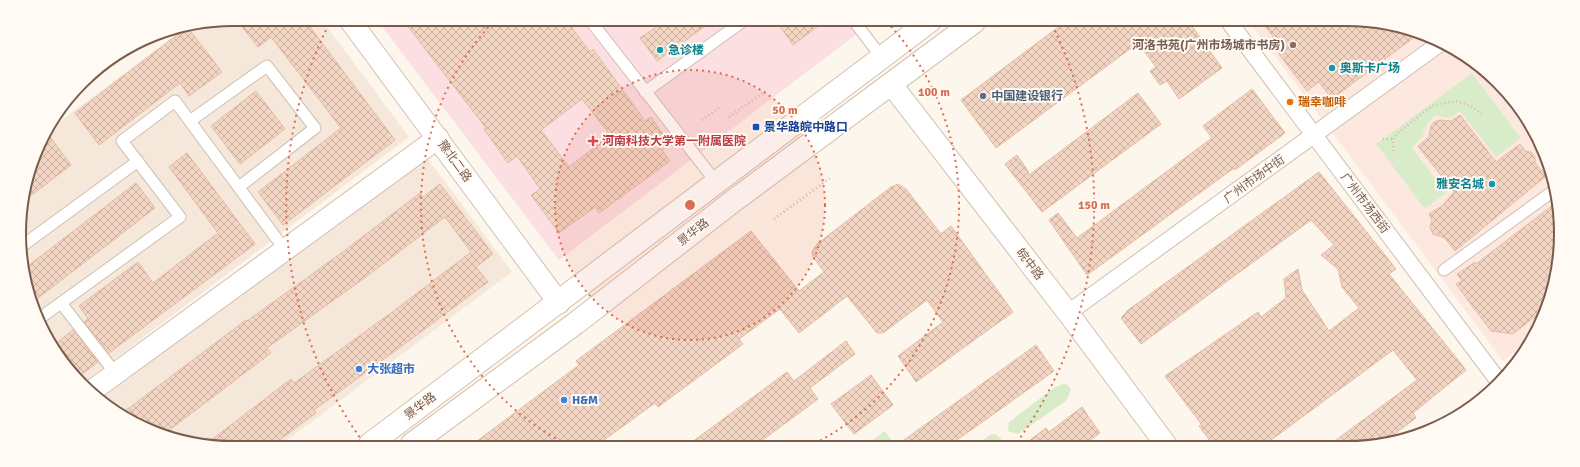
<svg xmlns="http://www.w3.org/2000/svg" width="1580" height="467" viewBox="0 0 1580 467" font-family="Signika,'Noto Sans SC',sans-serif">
	<defs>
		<pattern id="building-cross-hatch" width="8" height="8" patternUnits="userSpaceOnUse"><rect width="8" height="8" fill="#f3d5c3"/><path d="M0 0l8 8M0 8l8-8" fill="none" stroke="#cab0a1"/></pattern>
	</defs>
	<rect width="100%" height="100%" fill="#fdf6ec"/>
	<g fill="#f5e8da">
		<path d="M234 19H321L409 137 84 382 63 364 26 289 19 219 41 138 48 130 184 29Z"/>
		<path d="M425 155 512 272 282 444H192L126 419 101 398Z"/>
	</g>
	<path fill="#fde8e0" d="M1250 23H1388L1465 55 1525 114 1557 191V275L1539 329 1531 339 1503 361Z"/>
	<path fill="#fbdfe3" d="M377 20 874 21 559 260Z"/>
	<g fill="#d8ecc9">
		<path d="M1472 73 1521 138 1496 157 1460 111 1449 118 1435 116C1428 122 1424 127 1423 136L1412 148 1446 193 1425 209 1376 144Z"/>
		<path d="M1063 384 1068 385 1071 390 1066 401 1018 434 1008 431 1009 422 1055 387Z"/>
		<path d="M885 431 895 445H866Z"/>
		<path d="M995 434 1001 438 1000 445H975L990 435Z"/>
	</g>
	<g fill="url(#building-cross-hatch)" stroke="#e6bba3" fill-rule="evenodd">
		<path d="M236 19H304L395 140 283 225 258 192 341 128 271 37 258 47Z"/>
		<path d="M403 20H582L572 28 590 52 593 49 645 121 651 117 670 144 662 150 670 161 599 213 595 207 559 233 531 195 540 189 517 156 508 163 484 129 486 128ZM582 99 610 135 569 167 541 130Z"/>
		<path d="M665 21H712L657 61 640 38Z"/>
		<path d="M776 21H825L793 45Z"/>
		<path d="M1065 22H1189L1222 68 1179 99 1167 81 1160 85 1150 71 1156 67 1138 43 996 148 961 100Z"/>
		<path d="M1263 23H1388L1417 35 1332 99 1319 82 1307 91 1279 54 1283 50Z"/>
		<path d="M186 28H188L222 72 189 96 180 83 99 145 75 113Z"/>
		<path d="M1252 89 1285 133 1235 170 1234 168 1087 275 1049 220 1058 213 1077 238 1212 138 1203 126Z"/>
		<path d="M256 91 285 129 240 164 211 126Z"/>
		<path d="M1138 93 1161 124 1042 212 1005 164 1017 155 1028 171 1029 175Z"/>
		<path d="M1460 115 1496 162 1520 144 1525 151 1531 152 1535 157V163L1546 176 1455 251 1445 238 1433 234 1430 227 1432 220 1429 214 1442 206 1454 192 1418 146 1429 137 1431 126 1434 122 1440 120 1451 121Z"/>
		<path d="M48 134 71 165 24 201 41 140Z"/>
		<path d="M187 153 255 244 109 353 84 322 88 319 79 306 138 262 153 283 218 233 169 167Z"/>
		<path d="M1319 172 1396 269 1389 274 1466 370 1413 413 1416 418 1381 444 1374 446H1328L1417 380 1393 350 1263 446H1214L1199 426 1202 425 1165 376 1258 312 1261 317 1286 298 1284 279 1298 269 1302 290 1329 331 1359 308 1342 287 1338 269 1321 255 1334 245 1311 220 1141 344 1121 318 1128 310Z"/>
		<path d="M136 183 155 208 33 302 26 289 24 269Z"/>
		<path d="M440 184 493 254 476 267 488 282 410 340 314 410 316 413 274 444H206L291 379 294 383 391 313 471 252 445 217 363 279 267 348 271 353 164 434 126 419 121 414 246 320 247 321 344 251 420 193 423 197Z"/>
		<path d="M898 184 906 189 941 234 951 226 1013 312 916 382 898 356 943 322 927 300 883 333H877L847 296 799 333 780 309 739 339 743 344 658 407 655 403 597 445 473 444 579 365 576 361 751 231 799 291 824 272 813 257 812 252 817 244 891 187Z"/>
		<path d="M1557 202V275L1546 308 1513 334 1491 331 1456 284 1462 281 1457 274 1475 262 1476 264Z"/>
		<path d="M73 330 98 362 78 377 63 364 54 345Z"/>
		<path d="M846 341 855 354 810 388 818 399 756 445H688L787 372 794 381Z"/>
		<path d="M1036 345 1054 371 950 445H897Z"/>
		<path d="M871 375 893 405 854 434 831 404Z"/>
		<path d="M1082 407 1100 433 1082 446H1022L1046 428 1049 432Z"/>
	</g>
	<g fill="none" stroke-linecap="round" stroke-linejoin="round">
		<defs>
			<g id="service">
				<path d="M590 20 716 182"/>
				<path d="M854 21 882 58"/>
				<path d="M645 92 743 21"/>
				<path d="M190 121 267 66 315 128 239 187"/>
				<path d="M22 246 138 161"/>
				<path d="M1444 270 1556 189"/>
				<path d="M61 303 116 374"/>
				<path d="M40 318 180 217 122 141 175 101 285 250"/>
			</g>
			<g id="pedestrian">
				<path d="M1230 23 1500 383"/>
				<path d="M1068 313 1439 44"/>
			</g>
			<g id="minor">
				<path d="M349 19 559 303"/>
				<path d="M891 84 1068 313 1167 446"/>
				<path d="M93 390 438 138"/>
			</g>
			<g id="secondary">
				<path d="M370 444 930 21"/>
				<path d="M412 444 576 323 732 202 974 22"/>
			</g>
		</defs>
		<use href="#service" stroke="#d1beb0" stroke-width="13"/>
		<use href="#pedestrian" stroke="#d1beb0" stroke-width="18"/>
		<use href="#minor" stroke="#d1beb0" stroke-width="23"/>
		<use href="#secondary" stroke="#d6c0b0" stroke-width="24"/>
		<g stroke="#d9b8a5" stroke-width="2.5" stroke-dasharray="1 3" stroke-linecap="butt">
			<path d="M994 27 1001 22"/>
			<path d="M729 117 767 90"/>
			<path d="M702 120 721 106"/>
			<path d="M1383 139H1393"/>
			<path d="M1393 151V139L1399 132 1432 106 1444 103 1456 101 1471 106 1483 115"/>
			<path d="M774 219 830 178"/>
		</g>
		<use href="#service" stroke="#fff" stroke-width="11"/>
		<use href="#pedestrian" stroke="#fff" stroke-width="16"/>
		<use href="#minor" stroke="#fff" stroke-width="21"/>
		<use href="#secondary" stroke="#fff" stroke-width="22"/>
	</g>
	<circle cx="690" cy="205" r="135" fill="#dc6d51" fill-opacity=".12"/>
	<g fill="none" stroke="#dc6d51" stroke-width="2" stroke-dasharray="2 4">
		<circle cx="690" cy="205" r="135"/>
		<path d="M566 444A269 269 0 0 1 493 22M887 22A269 269 0 0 1 812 445"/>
		<path d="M363 442A404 404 0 0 1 330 22M1052 25A404 404 0 0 1 1015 445"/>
	</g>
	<circle fill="#8d6e63" stroke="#fffaf3" stroke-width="1.5" cx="1293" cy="45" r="4"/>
	<g fill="#0f9aa8" stroke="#fffaf3" stroke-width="1.5">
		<circle cx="660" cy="50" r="4"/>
		<circle cx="1332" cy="68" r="4"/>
		<circle cx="1492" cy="184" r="4"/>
	</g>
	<circle fill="#5c6f8a" stroke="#fffaf3" stroke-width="1.5" cx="983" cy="96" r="4"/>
	<circle fill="#e8710a" stroke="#fffaf3" stroke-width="1.5" cx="1290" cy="102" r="4"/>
	<rect fill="#1a4fb4" stroke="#fffaf3" stroke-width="1.5" x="752" y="123" width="8" height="8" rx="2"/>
	<path fill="#e0444e" stroke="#fffaf3" stroke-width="1.5" d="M591 135h4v4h4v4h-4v4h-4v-4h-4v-4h4z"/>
	<g fill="#3f7fe0" stroke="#fffaf3" stroke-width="1.5">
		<circle cx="359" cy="369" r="4"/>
		<circle cx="564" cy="400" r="4"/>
	</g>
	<g text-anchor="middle" stroke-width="4" stroke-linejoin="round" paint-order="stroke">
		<g font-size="12" font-weight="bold" fill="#785e54" stroke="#fffaf3" text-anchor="end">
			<text x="1285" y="49">河洛书苑(广州市场城市书房)</text>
		</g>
		<g font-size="12" font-weight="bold" fill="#0d838f" stroke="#fffaf3" text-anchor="start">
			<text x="668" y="54">急诊楼</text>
			<text x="1340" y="72">奥斯卡广场</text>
			<text x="1484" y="188" text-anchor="end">雅安名城</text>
		</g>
		<g font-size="12" font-weight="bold" fill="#4e5e75" stroke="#fffaf3" text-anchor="start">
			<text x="991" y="100">中国建设银行</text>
		</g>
		<g font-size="12" font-weight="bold" fill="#c56008" stroke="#fffaf3" text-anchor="start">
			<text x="1298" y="106">瑞幸咖啡</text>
		</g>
		<g font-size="12" font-weight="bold" fill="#164399" stroke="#fffaf3" text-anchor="start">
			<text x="764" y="131">景华路皖中路口</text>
		</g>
		<g font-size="12" font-weight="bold" fill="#be3a42" stroke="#fffaf3" text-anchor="start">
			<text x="602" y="145">河南科技大学第一附属医院</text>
		</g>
		<g font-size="12" fill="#7a5c4d" stroke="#fffaf3">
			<text transform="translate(455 161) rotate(54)" y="4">豫北二路</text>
			<text transform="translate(1254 179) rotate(-36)" y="4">广州市场中街</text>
			<text transform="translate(1365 203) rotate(53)" y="4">广州市场西街</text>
			<text transform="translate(693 232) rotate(-38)" y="4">景华路</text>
			<text transform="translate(1030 264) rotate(52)" y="4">皖中路</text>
			<text transform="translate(420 406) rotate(-37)" y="4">景华路</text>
		</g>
		<g font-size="12" font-weight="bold" fill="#366cbe" stroke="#fffaf3" text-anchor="start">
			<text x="367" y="373">大张超市</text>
			<text x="572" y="404">H&amp;M</text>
		</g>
	</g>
	<path d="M0 0H1580V467H0ZM233 26H1347A207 207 0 0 1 1554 233V234A207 207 0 0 1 1347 441H233A207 207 0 0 1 26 234V233A207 207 0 0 1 233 26Z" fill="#fffaf3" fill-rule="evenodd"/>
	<path fill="none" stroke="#7a5c4d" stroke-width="2" d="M233 26H1347A207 207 0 0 1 1554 233V234A207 207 0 0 1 1347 441H233A207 207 0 0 1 26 234V233A207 207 0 0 1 233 26Z"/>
	<circle cx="690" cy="205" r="6" fill="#dc6d51" stroke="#fffaf3" stroke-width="2"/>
	<g font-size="12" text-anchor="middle" font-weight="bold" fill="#dc6d51" stroke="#fffaf3" stroke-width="4" stroke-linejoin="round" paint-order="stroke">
		<text x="934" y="96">100 m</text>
		<text x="785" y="114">50 m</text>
		<text x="1094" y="209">150 m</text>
	</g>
</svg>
